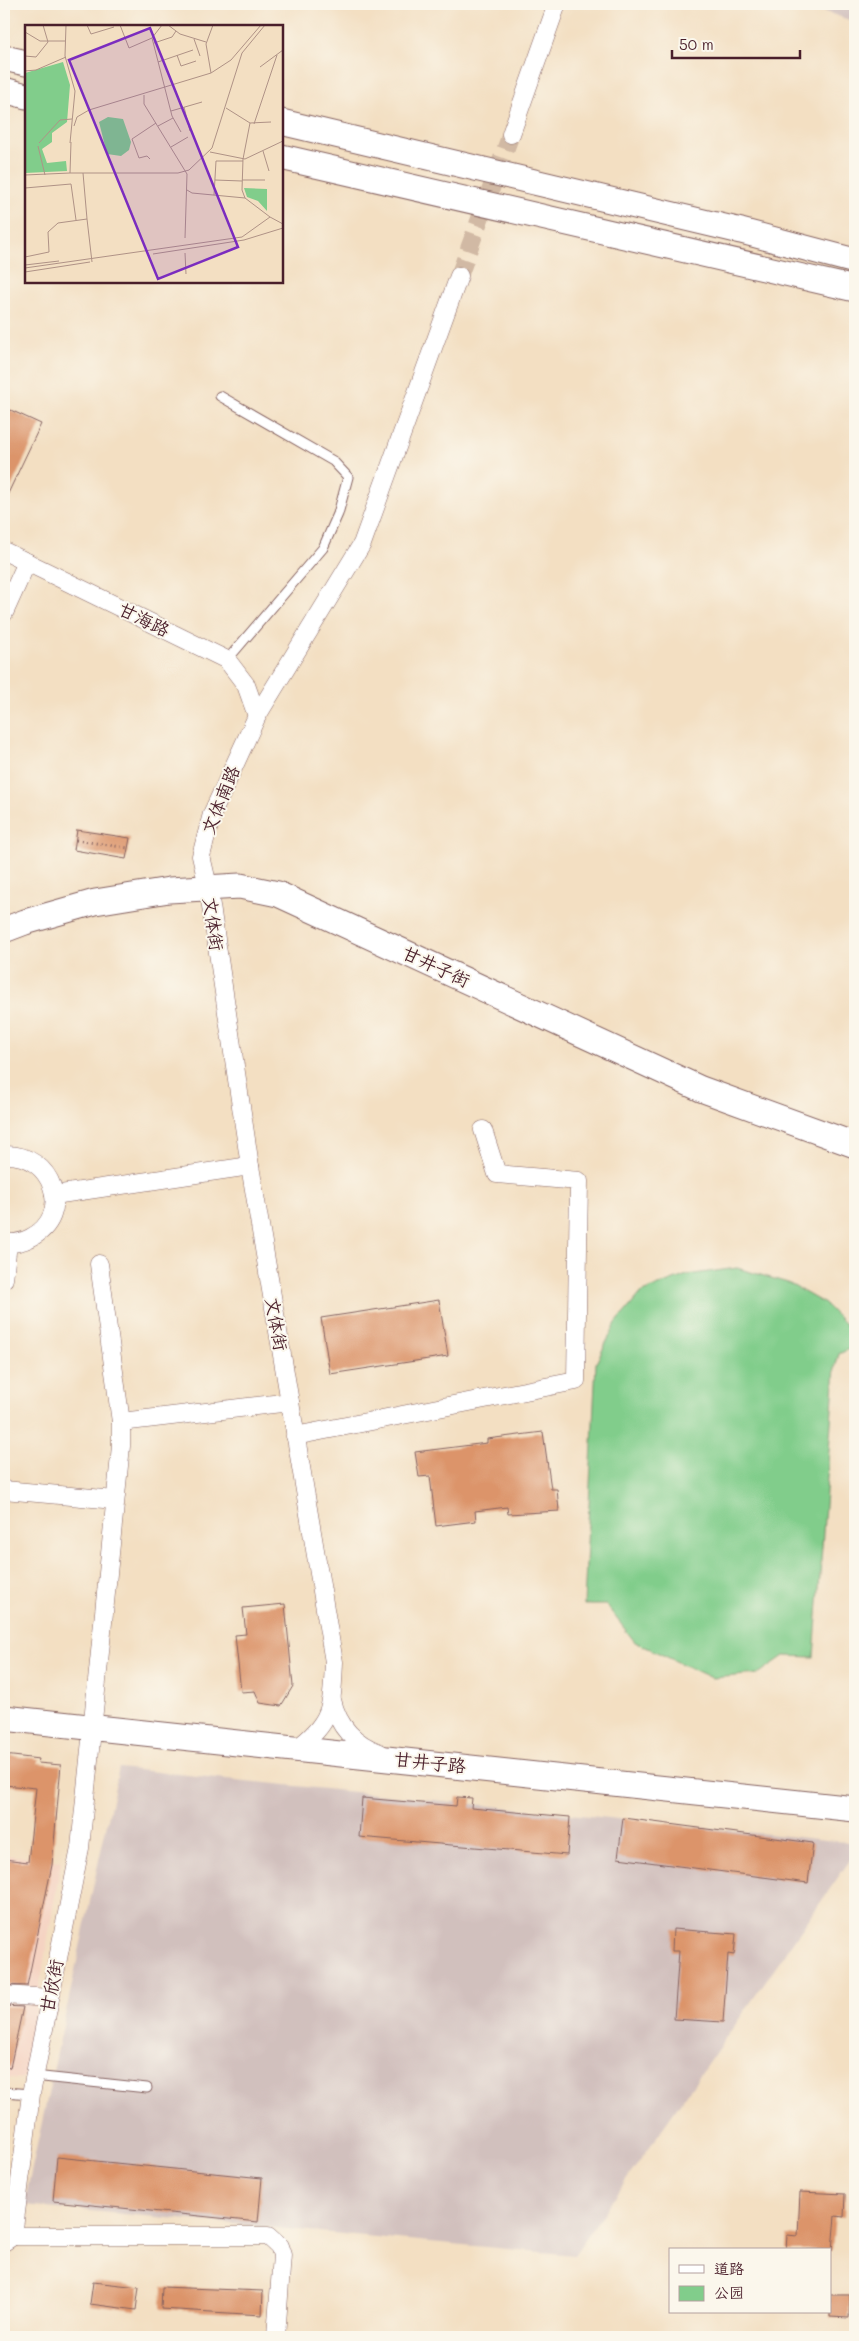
<svg xmlns="http://www.w3.org/2000/svg" width="859" height="2341" viewBox="0 0 859 2341" font-family="Mali,'LXGW WenKai TC',sans-serif">
	<rect width="100%" height="100%" fill="#fbf7ec"/>
	<filter id="ink" filterUnits="userSpaceOnUse"><feTurbulence type="fractalNoise" baseFrequency=".02" numOctaves="2"/><feDisplacementMap in="SourceGraphic" scale="10" xChannelSelector="R" yChannelSelector="G"/><feConvolveMatrix kernelMatrix="1 2 1 2 8 2 1 2 1" color-interpolation-filters="sRGB"/></filter>
	<filter id="wash" filterUnits="userSpaceOnUse"><feTurbulence type="fractalNoise" baseFrequency=".0096" numOctaves="4" result="noise"/><feDisplacementMap in="SourceGraphic" scale="20" xChannelSelector="R" yChannelSelector="G"/><feGaussianBlur stdDeviation="1.12" result="paint"/><feColorMatrix in="noise" values="0 0 0 0 0 0 0 0 0 0 0 0 0 0 0 0 0 1.4 0 .05"/><feComposite in="paint" operator="in"/></filter>
	<g filter="url(#wash)">
		<rect width="100%" height="100%" fill="#f3dfc2"/>
		<path fill="#f5d3c2" d="M4 1855 61 1861 24 2079 4 2077Z"/>
		<g fill="#d1c0bd">
			<path d="M803 4H855V22Z"/>
			<path d="M119 1768 855 1843V1853L574 2255 24 2205Z"/>
		</g>
		<path fill="#81cd8b" stroke="#66765b" d="M737 1268 788 1283 825 1304 855 1334V1346L839 1354 835 1368 814 1657 784 1656 758 1674 712 1678 635 1642 606 1605H584L596 1363 616 1323 642 1292 687 1275Z"/>
		<g id="blocks">
			<g fill="#dc946a">
				<path d="M4 407 41 424 4 502Z"/>
				<path d="M77 830 130 838 126 859 74 850Z"/>
				<path d="M439 1300 448 1356 330 1374 321 1318Z"/>
				<path d="M543 1432 551 1489H557L559 1511 508 1514 507 1507 475 1511 476 1521 436 1526 430 1476 419 1477 415 1452 487 1443V1439Z"/>
				<path d="M285 1604 293 1686 281 1706 260 1703 255 1691 241 1692 235 1635 246 1634 243 1608Z"/>
				<path d="M4 1755 39 1759 38 1763 61 1765 52 1865 27 1986 4 1985V1859L28 1862 36 1788 4 1785Z"/>
				<path d="M457 1797 472 1798 471 1808 570 1817 567 1855 359 1837 362 1798 456 1806Z"/>
				<path d="M623 1818 813 1843 808 1883 618 1858Z"/>
				<path d="M673 1929 736 1934 734 1955 728 1954 723 2022 674 2019 679 1951H672Z"/>
				<path d="M4 2006 23 2007 10 2068 4 2067Z"/>
				<path d="M57 2157 262 2178 258 2222 53 2201Z"/>
				<path d="M800 2192 845 2194 844 2217 835 2216 832 2250H786L787 2235 798 2236Z"/>
				<path d="M93 2282 139 2287 136 2310 90 2304Z"/>
				<path d="M162 2287 263 2291 262 2315 161 2309Z"/>
				<path d="M830 2295H850L849 2318 830 2317Z"/>
			</g>
		</g>
	</g>
	<g filter="url(#ink)">
		<use href="#blocks" fill-opacity="0" stroke="#856260" stroke-width="1"/>
		<g fill="none" stroke-linecap="round" stroke-linejoin="round">
			<path stroke="#d1b9a4" stroke-width="18" stroke-dasharray="18 9" stroke-linecap="butt" d="M459 276 511 134"/>
			<defs>
				<g id="lane">
					<path d="M220 396 333 461 348 477 338 514 323 548 227 660"/>
					<path d="M34 2076 147 2088"/>
					<path d="M4 2092 31 2094"/>
				</g>
				<g id="street">
					<path d="M511 134 557 4"/>
					<path d="M4 551 227 660 246 685 257 716"/>
					<path d="M4 613 27 562"/>
					<path d="M4 1155C53 1152 75 1216 30 1238 22 1242 13 1244 4 1242"/>
					<path d="M54 1195 250 1166"/>
					<path d="M4 1279 8 1243"/>
					<path d="M121 1422 290 1402"/>
					<path d="M295 1436 576 1381 579 1181 497 1174 483 1130"/>
					<path d="M4 1490 115 1500"/>
					<path d="M332 1700C338 1726 354 1744 380 1753"/>
					<path d="M296 1749C333 1722 332 1705 334 1662L250 1166 208 886 201 856 212 814 257 716 362 544 459 276"/>
					<path d="M4 1995 50 1998"/>
					<path d="M13 2236H268L279 2246 282 2255 276 2337"/>
					<path d="M4 2242 13 2236 31 2094 80 1848 121 1446V1422L99 1264"/>
				</g>
				<g id="secondary">
					<path d="M4 58 26 63"/>
					<path d="M4 90 26 96"/>
					<path d="M281 122 741 231 855 261"/>
					<path d="M281 157 855 289"/>
					<path d="M4 930 25 922 95 902 169 890 240 886 278 894 701 1089 855 1145"/>
					<path d="M4 1718 855 1809"/>
				</g>
			</defs>
			<use href="#lane" stroke="#856260" stroke-width="11"/>
			<use href="#street" stroke="#856260" stroke-width="19"/>
			<use href="#secondary" stroke="#856260" stroke-width="27"/>
			<path stroke="#856260" stroke-width="3" stroke-dasharray="1 4" stroke-linecap="butt" d="M76 840 128 848"/>
			<use href="#lane" stroke="#fff" stroke-width="9"/>
			<use href="#street" stroke="#fff" stroke-width="18"/>
			<use href="#secondary" stroke="#fff" stroke-width="25"/>
		</g>
	</g>
	<g text-anchor="middle" stroke-width="4" stroke-linejoin="round" paint-order="stroke">
		<g font-size="18" fill="#4a1f2b" stroke="#fbf7ec">
			<text transform="translate(144 620) rotate(26)" y="6">甘海路</text>
			<text transform="translate(221 800) rotate(-68)" y="6">文体南路</text>
			<text transform="translate(213 924) rotate(82)" y="6">文体街</text>
			<text transform="translate(436 967) rotate(25)" y="6">甘井子街</text>
			<text transform="translate(276 1324) rotate(80)" y="6">文体街</text>
			<text transform="translate(430 1763) rotate(6)" y="6">甘井子路</text>
			<text transform="translate(52 1986) rotate(-79)" y="6">甘欣街</text>
		</g>
	</g>
	<g transform="translate(25 25)">
		<rect width="258" height="258" fill="#f3dfc2"/>
		<path d="M38 37 45 60 42 97 27 108V117L17 124 22 138 41 136 42 146 0 148V48ZM83 92 98 94 106 117 104 125 96 131 82 129 74 97ZM219 163 242 164V186L233 176 222 172Z" fill="#81cd8b"/>
		<path fill="none" stroke="#af9286" stroke-width="1" d="M41 0 40 31 50 66 45 118M62 0 66 9 89 2M95 0 104 23 127 13M137 0 127 13 147 91 156 107M143 0 155 9 181 17M0 7 15 16H40M169 14 175 31M129 18 147 12 151 6M152 30 156 41 171 36M0 31 11 32 23 17 18 0M133 37 168 25M235 42 258 25M0 46 11 45 41 32M186 48 181 19 188 0M119 70V79L162 149 160 213M159 82 165 106M201 83 225 98 246 97M146 86 177 77M229 99 252 30M49 101 52 92 64 85 186 48 206 35 236 0M133 101 148 93M46 117 45 148H153L164 145 187 123 217 28 240 0M14 118 35 95 47 94M13 121 20 150M146 122 163 112M238 126 244 146M185 127 220 134 258 116M125 134 122 131 114 133 107 114 131 98M0 150 45 148M190 155 217 156M217 155H240M0 163 46 159 51 195M162 165 167 168 220 173 245 192M189 170 191 136H218M220 173 217 165 218 134 225 98M62 194 67 237M160 228 161 249M128 229 219 215 258 203M0 232 24 227 23 207 33 198 62 194 58 148M0 240 34 236M0 243 217 212 245 192 258 199M0 247 65 237"/>
		<path fill="#7b2cbf" fill-opacity="0.15" stroke="#7b2cbf" stroke-width="2.5" d="M125 3 213 222 133 254 44 35Z"/>
		<rect width="258" height="258" fill="none" stroke="#4a1f2b" stroke-width="2.5"/>
	</g>
	<rect width="859" height="2341" fill="none" stroke="#fbf7ec" stroke-width="20"/>
	<rect x="669" y="2248" width="162" height="65" fill="#fbf7ec" stroke="#b4a19f"/>
	<rect x="679" y="2265" width="25" height="8" fill="#ffffff" stroke="#b4a19f"/>
	<text x="714" y="2274" font-size="15" fill="#4a1f2b">道路</text>
	<rect x="679" y="2286" width="25" height="15" fill="#81cd8b" stroke="#b4a19f"/>
	<text x="714" y="2298" font-size="15" fill="#4a1f2b">公园</text>
	<path d="M672 50v8h128v-8" fill="none" stroke="#4a1f2b" stroke-width="2.5"/>
	<text x="679" y="50" font-size="15" fill="#4a1f2b" stroke="#fbf7ec" stroke-width="4" paint-order="stroke">50 m</text>
</svg>
